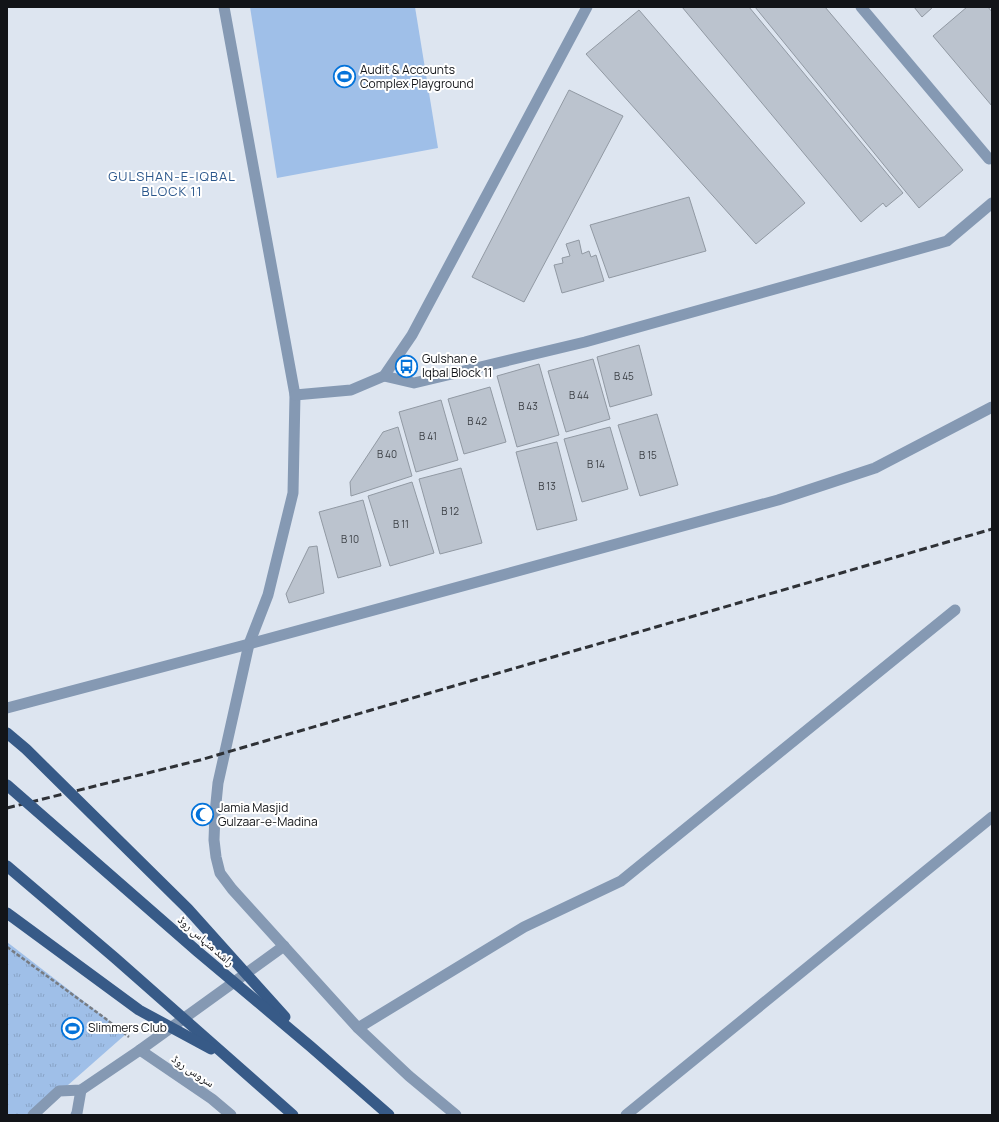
<svg xmlns="http://www.w3.org/2000/svg" width="999" height="1122" viewBox="0 0 999 1122" font-family="Manrope,'Noto Naskh Arabic',sans-serif">
	<defs>
		<pattern id="grass-tufts" width="24" height="20" patternUnits="userSpaceOnUse"><rect width="24" height="20" fill="#9fbfe8"/><path d="M3 7l-1-3M5 7V3M7 7l1-3M15 17l-1-3M17 17v-4M19 17l1-3" fill="none" stroke="#88a3c6"/></pattern>
	</defs>
	<rect width="100%" height="100%" fill="#dde5f0"/>
	<path fill="url(#grass-tufts)" d="M7 942 126 1034 34 1115H7Z"/>
	<path fill="#9fbfe8" d="M250 7H415L438 148 277 178Z"/>
	<g fill="#bbc3ce" stroke="#9199a3">
		<path d="M682 7H749L903 193 886 207 883 203 861 222Z"/>
		<path d="M755 7H825L963 170 919 208Z"/>
		<path d="M914 7H933L922 17Z"/>
		<path d="M967 7H988L992 12V106L933 36Z"/>
		<path d="M639 10 805 203 756 244 586 54Z"/>
		<path d="M569 90 623 116 524 302 472 277Z"/>
		<path d="M689 197 706 251 609 278 590 225Z"/>
		<path d="M579 240 582 254 589 251 591 257 596 255 604 281 562 293 554 265 563 263 562 258 570 256 566 244Z"/>
		<path d="M639 345 652 395 610 407 597 357Z"/>
		<path d="M593 359 610 419 566 432 548 371Z"/>
		<path d="M539 364 559 435 517 447 497 376Z"/>
		<path d="M490 387 506 442 464 454 448 399Z"/>
		<path d="M441 400 458 460 416 472 399 412Z"/>
		<path d="M657 414 678 485 640 496 618 425Z"/>
		<path d="M398 427 412 476 351 496 350 482 383 432Z"/>
		<path d="M610 427 628 489 582 502 564 439Z"/>
		<path d="M557 442 577 520 537 530 516 452Z"/>
		<path d="M461 468 482 543 440 554 419 479Z"/>
		<path d="M412 482 434 553 390 566 368 496Z"/>
		<path d="M363 500 381 566 338 578 319 512Z"/>
		<path d="M317 546 324 593 289 603 286 594 309 547Z"/>
	</g>
	<g fill="none" stroke-linecap="round" stroke-linejoin="round">
		<path stroke="#777c83" stroke-width="2.5" stroke-dasharray="4 2" stroke-linecap="butt" d="M7 947 102 1016 129 1037"/>
		<g stroke="#8599b3" stroke-width="11">
			<path d="M224 7 295 395 293 493 268 595 249 644 218 783 215 813 214 840 216 857 220 873 232 889 358 1028 409 1076 456 1115"/>
			<path d="M861 7 989 159"/>
			<path d="M384 376 414 383 585 342 897 255 947 241 992 203"/>
			<path d="M295 395 351 390 384 376 412 335 587 7"/>
			<path d="M7 708 249 644 778 500 875 468 992 407"/>
			<path d="M358 1028 524 927 621 881 955 610"/>
			<path d="M140 1050 212 1099 231 1115"/>
			<path d="M626 1115 992 817"/>
		</g>
		<g stroke="#8599b3" stroke-width="11">
			<path d="M33 1115 59 1091 81 1090 140 1050 284 946"/>
			<path d="M76 1115 77 1113 81 1090"/>
		</g>
		<path stroke="#2e3136" stroke-width="3" stroke-dasharray="8 4" stroke-linecap="butt" d="M7 808 200 760 992 529"/>
		<g stroke="#375a87" stroke-width="11">
			<path d="M7 733 26 749 188 909 285 1017"/>
			<path d="M7 785 197 951 310 1046 389 1115"/>
			<path d="M7 866 115 958 293 1115"/>
			<path d="M7 913 139 1010 211 1049"/>
		</g>
	</g>
	<defs>
		<symbol id="stadium-ring" viewBox="-11 -11 22 22"><circle r="9.5" fill="#fff" stroke="#0473da" stroke-width="1.5"/><path d="M0-5a6.5 5 0 1 0 0 10a6.5 5 0 1 0 0-10ZM-3.5-1.8h7v3.6h-7Z" fill="#0473da"/></symbol>
		<symbol id="bus-ring" viewBox="-11 -11 22 22"><circle r="9.5" fill="#fff" stroke="#0473da" stroke-width="1.5"/><path d="M-5-6H5V4H4V6H2V4H-2V6H-4V4H-5ZM-3.5-4V0h7V-4ZM-3.5 1.2v1.5H-2V1.2ZM2 1.2v1.5H3.5V1.2Z" fill="#0473da"/></symbol>
		<symbol id="mosque-ring" viewBox="-11 -11 22 22"><circle r="9.5" fill="#fff" stroke="#0473da" stroke-width="1.5"/><path d="M3.5-4.9A6 6 0 1 0 3.5 4.9A5 5 0 1 1 3.5-4.9Z" fill="#0473da"/></symbol>
	</defs>
	<g fill-rule="evenodd">
		<use href="#stadium-ring" x="332" y="64" width="25" height="25"/>
		<use href="#bus-ring" x="394" y="354" width="25" height="25"/>
		<use href="#mosque-ring" x="190" y="802" width="25" height="25"/>
		<use href="#stadium-ring" x="60" y="1016" width="25" height="25"/>
	</g>
	<g text-anchor="middle" stroke-width="4" stroke-linejoin="round" paint-order="stroke">
		<g font-size="10" fill="#3c4046">
			<text x="624" y="380">B 45</text>
			<text x="579" y="399">B 44</text>
			<text x="528" y="410">B 43</text>
			<text x="477" y="425">B 42</text>
			<text x="428" y="440">B 41</text>
			<text x="387" y="458">B 40</text>
			<text x="648" y="459">B 15</text>
			<text x="596" y="468">B 14</text>
			<text x="547" y="490">B 13</text>
			<text x="450" y="515">B 12</text>
			<text x="401" y="528">B 11</text>
			<text x="350" y="543">B 10</text>
		</g>
		<g font-size="12" fill="#121418" stroke="#fff" text-anchor="start">
			<text x="360" y="74">Audit &amp; Accounts<tspan x="360" dy="14">Complex Playground</tspan></text>
			<text x="422" y="363">Gulshan e<tspan x="422" dy="14">Iqbal Block 11</tspan></text>
			<text x="218" y="812">Jamia Masjid<tspan x="218" dy="14">Gulzaar-e-Madina</tspan></text>
			<text x="88" y="1032">Slimmers Club</text>
		</g>
		<g font-size="12" fill="#121418" stroke="#fff">
			<text transform="translate(206 941) rotate(41)" y="4">راشد منہاس روڈ</text>
			<text transform="translate(193 1071) rotate(34)" y="4">سروس روڈ</text>
		</g>
		<g font-size="13" letter-spacing="1" fill="#2b578c" stroke="#fff">
			<text x="172" y="181">GULSHAN-E-IQBAL<tspan x="172" dy="15">BLOCK 11</tspan></text>
		</g>
	</g>
	<rect width="999" height="1122" fill="none" stroke="#121418" stroke-width="16"/>
</svg>
